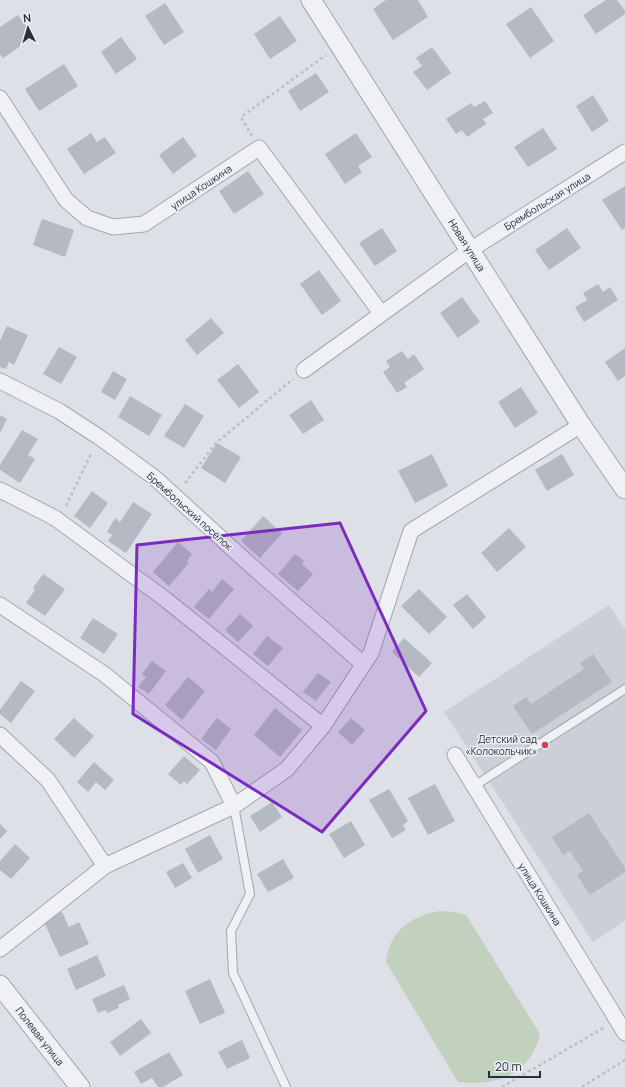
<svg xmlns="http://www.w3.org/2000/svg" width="625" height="1087" viewBox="0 0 625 1087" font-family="Manrope,sans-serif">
	<rect width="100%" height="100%" fill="#dde0e6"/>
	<path fill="#cbcfd8" d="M609 605 625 629V921L593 942 444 712Z"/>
	<path fill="#c2d0be" d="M440 911 454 912 466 915 540 1034C531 1074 496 1087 458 1082L386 962C389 931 411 916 440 911Z"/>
	<g fill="#b4b9c3">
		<path d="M386 0H418L428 17 393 40 373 9Z"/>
		<path d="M606 0H617L625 11V14L596 34 583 15Z"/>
		<path d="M165 3 184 32 164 45 145 16Z"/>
		<path d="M531 7 554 41 530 58 506 24Z"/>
		<path d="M18 15 34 37 3 58 0 55V27Z"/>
		<path d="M280 16 297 41 270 59 254 34Z"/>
		<path d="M121 37 137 59 116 74 101 52Z"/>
		<path d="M432 47 451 73 427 90 413 72 422 66 416 58Z"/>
		<path d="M64 64 78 86 39 111 25 89Z"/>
		<path d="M316 73 329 92 300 111 288 91Z"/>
		<path d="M593 95 609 121 592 132 576 106Z"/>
		<path d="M485 101 493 113 483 119 486 124 467 137 462 130 456 134 446 119 471 103 474 107Z"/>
		<path d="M543 128 557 149 528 167 514 147Z"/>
		<path d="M91 133 97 142 105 137 116 153 84 174 67 149Z"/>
		<path d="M356 133 372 157 358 166 362 172 345 184 325 154Z"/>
		<path d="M183 137 197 156 173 174 159 155Z"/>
		<path d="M248 171 264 194 234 214 219 191Z"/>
		<path d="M625 186V228L622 230 602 200Z"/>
		<path d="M42 219 74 230 65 257 33 245Z"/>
		<path d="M382 228 397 251 375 266 359 243Z"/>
		<path d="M567 228 581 248 549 270 535 250Z"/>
		<path d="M319 270 341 301 322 315 300 284Z"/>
		<path d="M598 284 603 292 610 287 618 300 584 322 575 307 587 300 583 293Z"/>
		<path d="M462 297 480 322 458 338 440 313Z"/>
		<path d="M211 318 224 333 197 355 185 340Z"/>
		<path d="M7 326 28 335 14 365 9 362 6 369 0 367V341Z"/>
		<path d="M59 347 77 357 61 384 43 374Z"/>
		<path d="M625 348V376L618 381 605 362Z"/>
		<path d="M402 351 408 359 414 354 424 369 404 383 407 387 397 393 383 372 390 367 386 361Z"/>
		<path d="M238 364 259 392 239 408 217 380Z"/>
		<path d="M113 371 127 379 115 400 101 392Z"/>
		<path d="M521 387 538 413 515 428 498 402Z"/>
		<path d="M130 396 162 415 149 436 118 417Z"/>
		<path d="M311 400 324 420 303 434 289 415Z"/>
		<path d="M185 404 204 416 184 448 164 436Z"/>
		<path d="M0 415 7 419 0 433Z"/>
		<path d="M22 430 38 439 28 455 35 459 20 483 0 470V465Z"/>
		<path d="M217 443 241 457 225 483 201 468Z"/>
		<path d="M432 454 448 486 415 503 398 471Z"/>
		<path d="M562 454 574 475 547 491 535 470Z"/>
		<path d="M92 491 108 503 90 528 74 516Z"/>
		<path d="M133 502 152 514 126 553 108 541 112 535 107 532 115 518 120 522Z"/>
		<path d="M263 516 282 533 260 558 241 541Z"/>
		<path d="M509 528 526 547 497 572 481 553Z"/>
		<path d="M178 542 192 554 187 561 189 563 169 586 153 572Z"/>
		<path d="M295 554 304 561 302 564 313 574 298 591 278 574Z"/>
		<path d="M43 574 65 589 45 616 26 603 35 590 33 588Z"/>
		<path d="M222 579 234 589 209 619 194 607 209 589 212 592Z"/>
		<path d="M419 589 447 617 429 634 401 606Z"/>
		<path d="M467 594 486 617 473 629 453 605Z"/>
		<path d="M240 614 253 626 238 642 225 630Z"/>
		<path d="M93 618 118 634 104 654 80 638Z"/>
		<path d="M267 636 283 648 268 666 253 654Z"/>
		<path d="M404 638 432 663 419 677 392 652Z"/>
		<path d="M593 654 612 682 532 734 513 706 526 697 531 704 584 669 580 663Z"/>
		<path d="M152 661 166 671 149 694 138 687 146 677 142 674Z"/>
		<path d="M318 673 331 682 316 701 303 692Z"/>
		<path d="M188 677 205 691 182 720 165 705Z"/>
		<path d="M21 681 35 691 11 723 0 714V710Z"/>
		<path d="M275 708 302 730 280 757 254 735Z"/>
		<path d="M74 718 94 736 74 758 54 739Z"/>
		<path d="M217 718 231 729 216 750 201 739Z"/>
		<path d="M351 718 365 730 352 745 338 732Z"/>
		<path d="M184 756 200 770 187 784 184 781 181 785 168 774Z"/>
		<path d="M94 762 114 780 105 790 96 782 88 792 77 782Z"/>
		<path d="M435 784 455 821 428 835 408 798Z"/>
		<path d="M389 789 408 821 403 825 406 830 392 838 369 800Z"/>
		<path d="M272 802 282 817 260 832 250 816Z"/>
		<path d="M589 813 625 868V872L590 895 577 875 583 871 570 851 563 855 552 837Z"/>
		<path d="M351 821 365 845 344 858 329 834Z"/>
		<path d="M0 824 7 831 0 839Z"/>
		<path d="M210 835 223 859 198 873 185 849Z"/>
		<path d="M15 844 30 858 11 879 0 870V861Z"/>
		<path d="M283 859 294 878 268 892 257 874Z"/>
		<path d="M183 863 192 878 175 888 166 872Z"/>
		<path d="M62 912 69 927 79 922 89 944 60 957 43 920Z"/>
		<path d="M97 955 106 976 76 990 67 969Z"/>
		<path d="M210 979 225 1013 200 1024 185 991Z"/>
		<path d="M124 985 130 999 118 1005 119 1008 107 1013 106 1010 98 1013 92 999Z"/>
		<path d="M141 1019 151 1033 120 1056 110 1042Z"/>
		<path d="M242 1040 250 1058 227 1069 218 1052Z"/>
		<path d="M169 1052 183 1075 163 1087H158L152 1078 141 1084 134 1072Z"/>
	</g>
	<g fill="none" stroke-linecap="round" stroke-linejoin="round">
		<defs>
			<g id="service">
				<path d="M474 786 625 689"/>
				<path d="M234 806 250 894 231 931 233 973 286 1087"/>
			</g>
			<g id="minor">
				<path d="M0 98 66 200 87 218 113 227 144 224 259 148 381 313"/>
				<path d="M304 370 470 250 625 152"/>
				<path d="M0 381 59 411 99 437 155 478 248 563 363 664"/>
				<path d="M0 490 55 518 165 599 323 726"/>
				<path d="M0 605 104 674 212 762 234 806"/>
				<path d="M0 735 48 780 105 866"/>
				<path d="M455 755 625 1033"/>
				<path d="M0 949 105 866 234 806 287 769 323 726 371 653 411 531 581 425"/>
			</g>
			<g id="tertiary">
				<path d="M311 0 581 425 625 489"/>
				<path d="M0 985 80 1087"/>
			</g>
		</defs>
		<use href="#service" stroke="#a3a7b0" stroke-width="10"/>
		<use href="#minor" stroke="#a3a7b0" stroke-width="17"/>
		<use href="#tertiary" stroke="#a3a7b0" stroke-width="21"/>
		<g stroke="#bbbec5" stroke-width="2.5" stroke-dasharray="3 3" stroke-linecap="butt">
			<path d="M252 136 241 117 326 55"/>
			<path d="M185 483 216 443 293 379"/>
			<path d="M66 506 92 452"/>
			<path d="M502 1087 605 1027"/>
			<path d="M582 1087 625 1060"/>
		</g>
		<use href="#service" stroke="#eff1f5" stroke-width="8"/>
		<use href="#minor" stroke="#eff1f5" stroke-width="15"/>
		<use href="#tertiary" stroke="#eff1f5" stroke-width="19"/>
	</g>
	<path fill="#7b2cbf" fill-opacity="0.2" stroke="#7b2cbf" stroke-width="3" stroke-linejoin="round" d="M340 523 426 711 322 832 133 714 137 545Z"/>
	<circle fill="#c94554" stroke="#eceff4" stroke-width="1.5" cx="545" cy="745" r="4"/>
	<g text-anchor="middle" stroke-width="3" stroke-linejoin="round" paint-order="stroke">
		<g font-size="10" fill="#272e3c" stroke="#eceff4">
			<text transform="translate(201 187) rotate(-34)" y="4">улица Кошкина</text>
			<text transform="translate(547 201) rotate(-32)" y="4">Брембольская улица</text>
			<text transform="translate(467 245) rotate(58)" y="4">Новая улица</text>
			<text transform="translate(190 511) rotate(42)" y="4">Брембольский посёлок</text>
			<text transform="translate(540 894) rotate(58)" y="4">улица Кошкина</text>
			<text transform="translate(40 1036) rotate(52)" y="4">Полевая улица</text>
		</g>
		<g font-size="10" fill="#272e3c" stroke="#eceff4" text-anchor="end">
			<text x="537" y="743">Детский сад<tspan x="537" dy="12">«Колокольчик»</tspan></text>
		</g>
	</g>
	<g transform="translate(28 28) rotate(355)" stroke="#eceff4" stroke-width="3" paint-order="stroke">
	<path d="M0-3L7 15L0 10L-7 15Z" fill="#272e3c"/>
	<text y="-6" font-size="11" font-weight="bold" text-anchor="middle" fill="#272e3c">N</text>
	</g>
	<path d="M489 1071v6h51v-6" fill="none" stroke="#272e3c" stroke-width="2"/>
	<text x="495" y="1071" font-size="12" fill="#272e3c" stroke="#eceff4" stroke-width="3" paint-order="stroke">20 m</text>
</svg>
